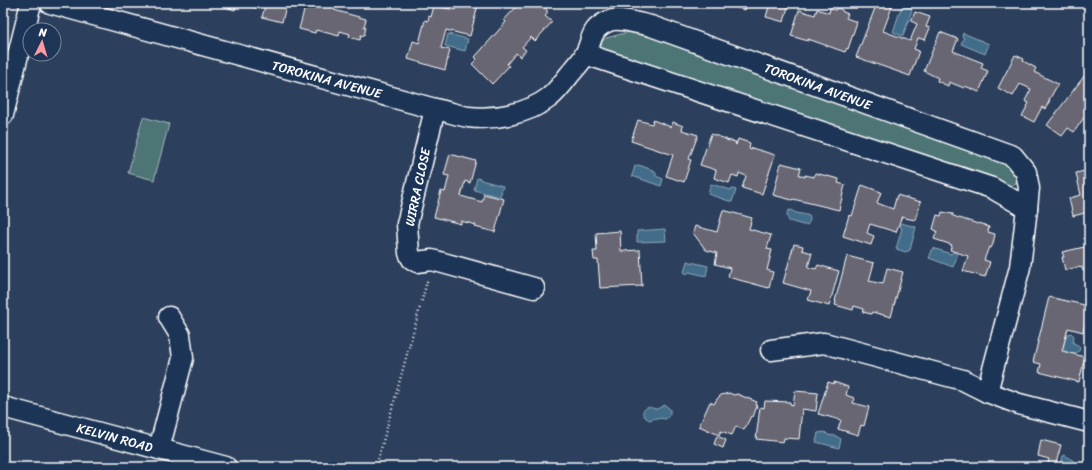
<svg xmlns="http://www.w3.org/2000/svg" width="1092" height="470" viewBox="0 0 1092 470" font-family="Sriracha,sans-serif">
	<rect width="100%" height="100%" fill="#2c3f5c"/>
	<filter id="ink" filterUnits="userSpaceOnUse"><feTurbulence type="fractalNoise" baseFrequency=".025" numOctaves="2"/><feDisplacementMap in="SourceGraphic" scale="8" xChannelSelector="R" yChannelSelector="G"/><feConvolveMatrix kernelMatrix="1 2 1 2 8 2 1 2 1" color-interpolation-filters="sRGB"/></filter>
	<g filter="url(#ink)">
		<g fill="#4e7476" stroke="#a6baba">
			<path d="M629 32 648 33 1000 161 1009 166 1017 178 1016 183 1007 188 605 52 598 45 606 38Z"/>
			<path d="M143 117 169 124 154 180 128 173Z"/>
		</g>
		<g fill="#436d8a" stroke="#8ea7b9">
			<path d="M903 6 911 8 912 10 903 36 893 32 901 8Z"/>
			<path d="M963 33 989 44 985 54 961 44 964 38 962 37Z"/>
			<path d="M448 34 468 39 465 51 445 46Z"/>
			<path d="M639 165 655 171 656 173V176L663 179 661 186 632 176 635 166Z"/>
			<path d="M477 178 481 179V180L503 186 500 197 474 190Z"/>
			<path d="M711 184 731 190 733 189 736 190 732 202 708 194Z"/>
			<path d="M791 210C798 215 802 213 809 216 811 219 810 222 807 225H803L789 221C787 217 786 215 788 211Z"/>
			<path d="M901 223 916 227 910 250 906 252 896 249 902 228 900 227Z"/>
			<path d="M665 229 666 241 637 242V231Z"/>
			<path d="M933 248 951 254 953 252 958 254 953 267 929 258Z"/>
			<path d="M687 261 708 266 706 276 689 272 687 274 684 272Z"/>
			<path d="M1071 333 1074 336 1073 343 1078 345 1080 348 1079 351C1074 355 1067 353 1063 349L1066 335Z"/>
			<path d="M665 405 670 409V414L666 419 656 418 650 420C644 418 639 411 647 408 650 406 653 409 657 409Z"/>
			<path d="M825 432 828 435 836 436 841 439 839 448 816 442 818 433Z"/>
			<path d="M1065 455 1075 462 1086 465V467H1060L1063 456Z"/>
		</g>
		<g fill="#686672" stroke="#fff">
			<path d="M219 3H237L235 10 218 5Z"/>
			<path d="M246 3H258L256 8 245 5Z"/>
			<path d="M265 3H284V5L286 6 282 22 262 17 266 3Z"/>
			<path d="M306 3H329V5L335 6 334 10 366 19 364 27H366L364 36 361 35 360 40 349 37 350 34 340 31 339 36 316 30 315 33 299 29Z"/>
			<path d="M457 3H471L478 5 470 36 446 30 441 48 450 50 445 70 408 59 413 41 419 43 425 20 428 21 429 16 431 17 434 6H435L455 10Z"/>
			<path d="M520 3H531L536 8 538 6H543L547 10V14L545 16 552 22 535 41 531 37 522 47 526 50 520 57 516 53 507 64 509 66 492 84 472 64 477 59 475 57 506 22 504 20Z"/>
			<path d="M728 3H747L745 10 727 5Z"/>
			<path d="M757 3H789L784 22 766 17 769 6Z"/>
			<path d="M877 3H882L892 7 883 31 910 41 917 24 911 21 915 12 930 17 926 27 930 28 925 40 918 38 914 49 919 51 910 76 856 57Z"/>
			<path d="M830 8 835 10 838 8 842 10 843 12 848 14 846 18 857 22 848 49 847 48 845 52 808 39V41L791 36 799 10 815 15 817 9 829 13Z"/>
			<path d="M940 32 958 39 953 51 983 63 981 68 988 71 979 92 965 86 964 88 949 82 948 86 937 81 938 78 924 71Z"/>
			<path d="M1015 55 1024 59 1023 61 1036 68 1034 72 1058 84 1049 100H1050L1045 109 1042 107 1034 122 1022 116 1029 103 1025 101 1031 89 1020 84 1013 96 998 88Z"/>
			<path d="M1085 75 1089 78V118L1085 116 1074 132 1068 128 1062 136 1047 125Z"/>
			<path d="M638 120 652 124 653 120 671 127 673 122 683 126 682 130 698 135 689 159 691 160 684 182 666 176 673 155 631 141Z"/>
			<path d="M711 134 726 139V140L736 142 735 144 736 145 738 139 750 143 749 149 751 150 752 148 775 155 762 194 742 188 746 176 739 173 738 177 732 175 729 183 714 178 716 170 700 165Z"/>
			<path d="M450 154 476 161 470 183 465 181 461 196 482 202 484 194 504 199 495 232 475 227 476 225 461 221V224L434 217 441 191 445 192 449 176 444 175Z"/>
			<path d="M781 163 801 168 799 175 805 177V175L814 177 815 173 839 179 838 183 845 185 839 210 793 199 792 200 773 195Z"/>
			<path d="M1089 170V212L1073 216 1069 198 1081 195 1076 173Z"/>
			<path d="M862 185 881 192 877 203 893 209 897 195 921 202 915 220 905 218V217L902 216 896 232 870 224 867 233 874 236 871 245 843 236 849 215 852 216Z"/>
			<path d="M723 210 752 218 749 229 771 235 767 249 772 250 767 270 773 272 769 288 728 277 730 268 715 264 717 253 706 250 693 233 695 226 717 232Z"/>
			<path d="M942 212 953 214V216L978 224 979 223 985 225 986 226 989 227 988 232 995 234 993 244 991 248 989 247 984 260 990 262 985 277 963 271 968 256 950 250 952 245 934 239 937 231 933 229 937 215 941 216Z"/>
			<path d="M620 231 621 251 640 250 642 286 600 288 598 260H594L593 251H597L596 233Z"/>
			<path d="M794 244 803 246 802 250 812 253 808 267 816 269 818 265 839 271 829 306 808 300 811 291 783 283Z"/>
			<path d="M1089 246V270L1083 271 1082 267 1080 268 1079 267 1065 270 1062 257H1064L1062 252Z"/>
			<path d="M847 256 874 263 869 281 883 284 887 268 903 272 891 317 872 312 871 314 863 312 864 309 854 306 853 310 835 305 836 301H835Z"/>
			<path d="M1049 297 1089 306 1083 332 1068 328 1062 351 1085 357 1079 382 1039 372 1041 364 1033 362Z"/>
			<path d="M828 382 834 384V382L848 387 846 395 854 398 853 403 869 407 864 426 861 425 858 435 838 429 841 420 818 414Z"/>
			<path d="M795 391 818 393 816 411 802 409 799 439 784 438 783 442 756 439 760 407 764 408 765 401 790 402V404L793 405Z"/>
			<path d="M729 393 734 395 737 394 757 402 756 405 757 406 753 417 751 416 744 430 736 426 732 435 721 431 719 435 699 426 710 402 714 404 717 399 721 395Z"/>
			<path d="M717 436 726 440 723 448 714 444Z"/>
			<path d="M1041 440 1061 445 1055 467H1047L1049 459 1038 456Z"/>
		</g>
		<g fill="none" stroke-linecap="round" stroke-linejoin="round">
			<defs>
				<g id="minor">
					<path d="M50 3 435 109C446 111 457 115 468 117 495 120 528 114 550 97 558 90 564 82 570 74 575 68 581 62 585 55 593 40 589 29 609 21 618 17 641 24 651 26L1013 156 1026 172 1029 188 1027 208 1020 267 987 392 963 380 824 343 771 350"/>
					<path d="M585 54 992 188 1027 208"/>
					<path d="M435 109 407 224 409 253 412 259 417 262 432 260 534 288"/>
					<path d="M3 115 31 3"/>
					<path d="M987 392 1019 404 1089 422"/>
					<path d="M3 407 226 467"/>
					<path d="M159 449 183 358 180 335 169 317"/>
				</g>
			</defs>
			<use href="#minor" stroke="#fff" stroke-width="23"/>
			<path stroke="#fff" stroke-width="2.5" stroke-dasharray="1 3" stroke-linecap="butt" d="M376 467 428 278"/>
			<use href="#minor" stroke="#1d3557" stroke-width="20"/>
		</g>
	</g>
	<g text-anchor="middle" stroke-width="3.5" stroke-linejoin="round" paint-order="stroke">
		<g font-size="13" fill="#fff" stroke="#1d3557">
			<text transform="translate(327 79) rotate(15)" y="5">TOROKINA AVENUE</text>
			<text transform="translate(818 86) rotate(20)" y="5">TOROKINA AVENUE</text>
			<text transform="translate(417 187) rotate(-78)" y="5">WIRRA CLOSE</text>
			<text transform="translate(115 437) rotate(15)" y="5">KELVIN ROAD</text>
		</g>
	</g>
	<rect width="1092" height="470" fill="none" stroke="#1d3557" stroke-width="16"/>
	<rect x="8" y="8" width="1076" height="454" fill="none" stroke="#fff" stroke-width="1.5" filter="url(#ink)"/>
	<g transform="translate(42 42) rotate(5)"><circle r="19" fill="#1d3557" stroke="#77869a"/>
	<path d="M0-3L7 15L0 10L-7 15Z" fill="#ff9aa2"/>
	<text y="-6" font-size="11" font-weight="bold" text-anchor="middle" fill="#ffffff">N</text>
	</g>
</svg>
